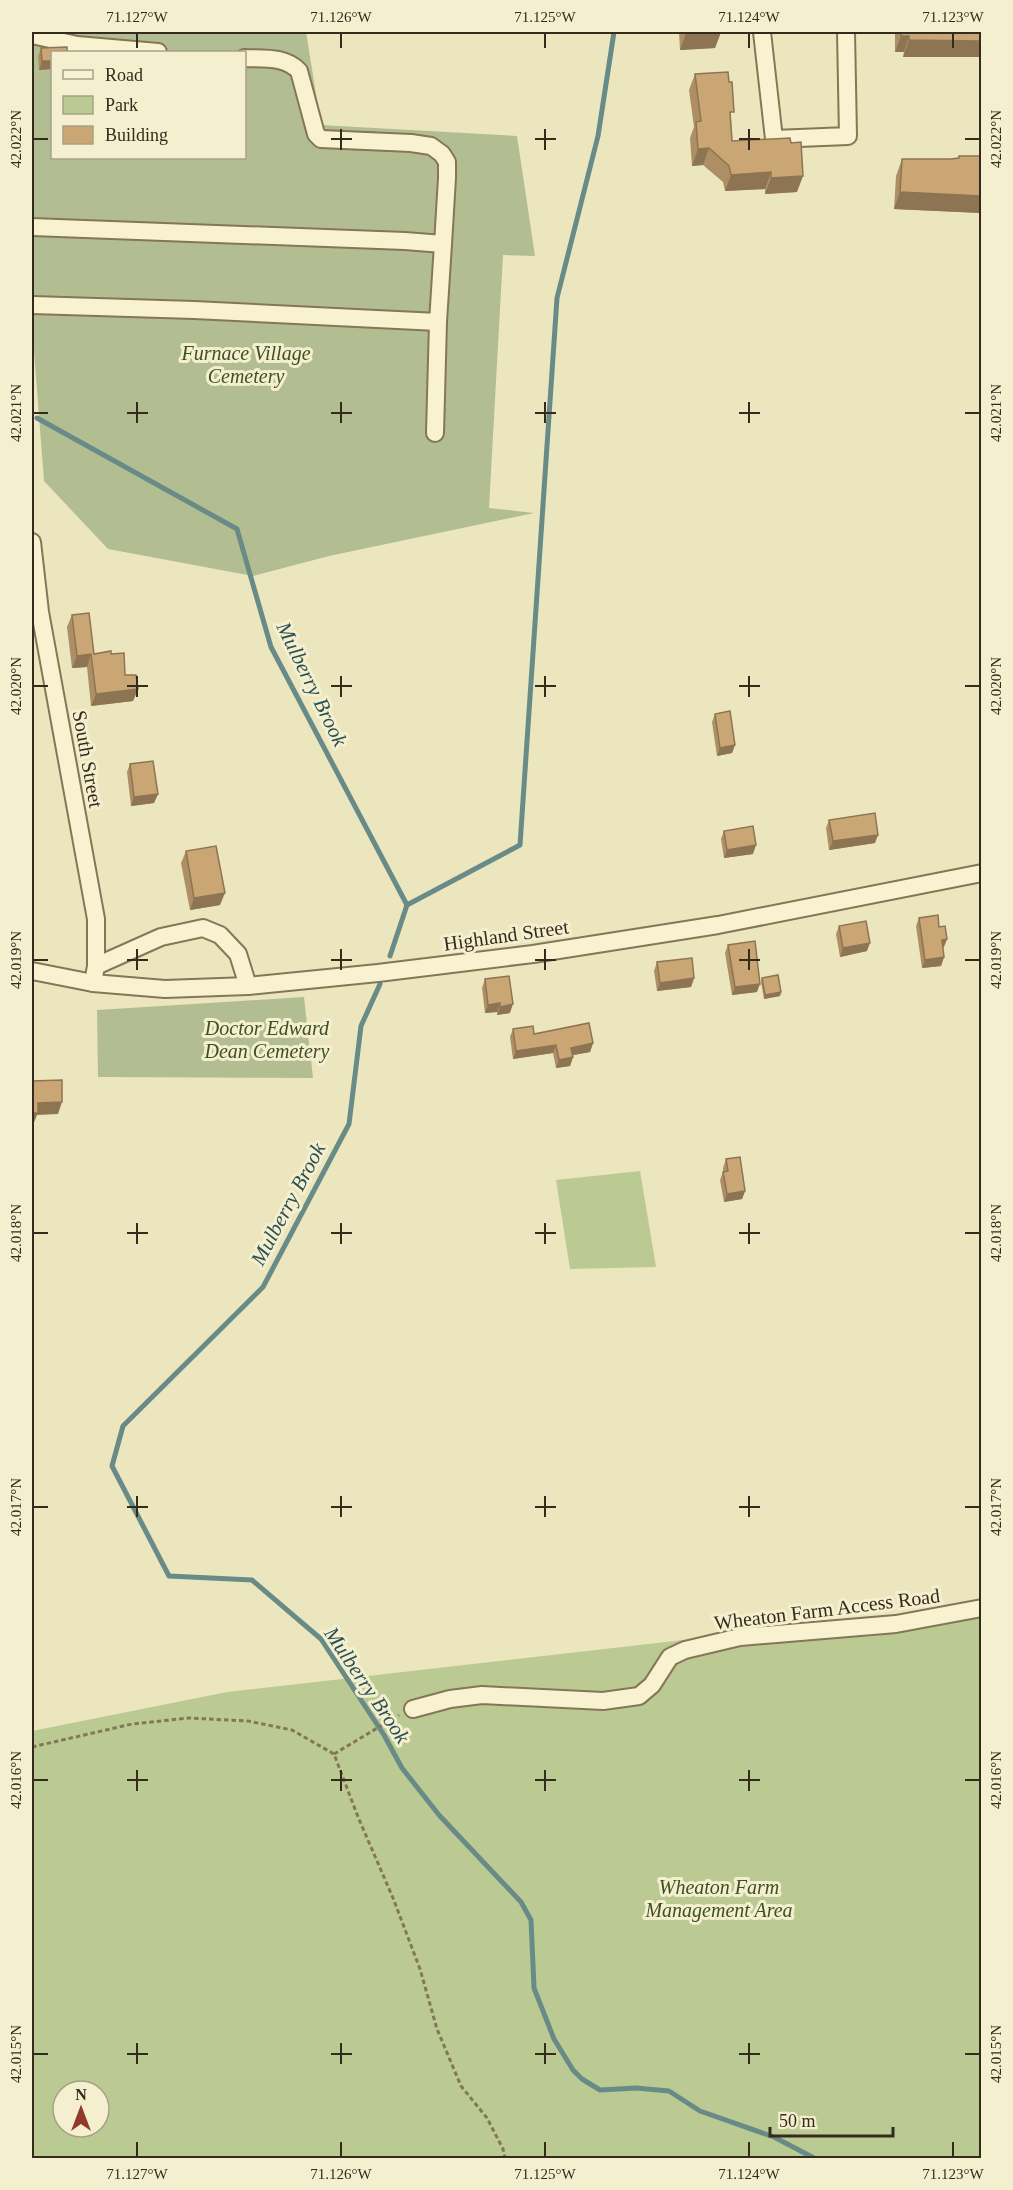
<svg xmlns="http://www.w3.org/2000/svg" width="1013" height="2190" viewBox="0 0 1013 2190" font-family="'Times New Roman',serif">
	<rect width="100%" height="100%" fill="#ece6be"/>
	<g fill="#bbca93" fill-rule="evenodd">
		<path d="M640 1171 656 1267 570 1269 556 1180Z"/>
		<path d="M981 1606V2158H32V1731L227 1692ZM63 2091H99V2127H63Z"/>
	</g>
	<g fill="#b2be92" fill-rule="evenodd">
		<path d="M32 32H306L321 125 517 136 535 256 503 255 489 508 534 513 329 556 253 576 108 549 44 481 32 325ZM52 52H244V158H52Z"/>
		<path d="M304 997 313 1078 98 1077 97 1010Z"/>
	</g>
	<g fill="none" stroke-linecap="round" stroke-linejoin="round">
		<g stroke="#698b88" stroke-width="5">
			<path d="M37 418 237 529 271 647 407 905 390 956"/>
			<path d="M407 905 520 845 557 298 598 136 614 32"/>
			<path d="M380 984 361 1026 349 1124 263 1287 123 1426 112 1466 169 1576 252 1580 321 1639 384 1735 402 1768 439 1815 521 1902 531 1920 534 1988 554 2039 573 2070 582 2079 600 2090 636 2088 669 2091 700 2111 774 2137 814 2158"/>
		</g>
		<defs>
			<g id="minor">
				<path d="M762 32 774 139 848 136 846 32"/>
				<path d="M32 35 77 45 158 52"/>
				<path d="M32 227 405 241 443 244 447 178V162L442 154 431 146 411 143 321 139 316 134 299 71C285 56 264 59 244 58"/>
				<path d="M32 305 194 310 438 322 443 244"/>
				<path d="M435 433 438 322"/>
				<path d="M32 542 40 612 96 919V966L93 983"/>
				<path d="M96 966 161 937 203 928 220 935 238 954 248 986"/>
				<path d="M32 971 93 983 165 989 248 986 378 973 533 954 718 925 982 873"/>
				<path d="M413 1709 450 1699 482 1695 603 1701 639 1696 652 1685 670 1657 685 1650 740 1637 896 1624 982 1608"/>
			</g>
		</defs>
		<use href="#minor" stroke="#847657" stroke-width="20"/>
		<g stroke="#847657" stroke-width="3" stroke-dasharray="4.5 3" stroke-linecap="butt">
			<path d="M32 1747 132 1724 189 1718 248 1721 292 1730 334 1754 358 1817 393 1898 420 1969 437 2029 461 2086 487 2118 503 2149 505 2158"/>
			<path d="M334 1754 399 1715"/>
		</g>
		<use href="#minor" stroke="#f8f2d1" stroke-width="16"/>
	</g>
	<g fill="#ae8f65">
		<path d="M679 32H721L715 48 680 50Z"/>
		<path d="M895 32H981L903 57 904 52H895Z"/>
		<path d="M41 48 52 52V69L39 70 38 56Z"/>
		<path d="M695 74 731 120 732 141 797 192 765 194V189L725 191 723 182 703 165 692 166 690 138 694 127 689 90Z"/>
		<path d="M959 156H981V213L894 209 896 176 902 159H951L958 158Z"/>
		<path d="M72 615 94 654H111L125 675 138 689 133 701 91 706 87 667 72 668 67 627Z"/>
		<path d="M715 714 735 745 732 753 717 756 712 722Z"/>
		<path d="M130 764 158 794 154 803 131 806 127 772Z"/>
		<path d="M829 820 875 843 829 850 826 828Z"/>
		<path d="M724 831 753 854 724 858 721 839Z"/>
		<path d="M186 851 220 905 190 910 181 863Z"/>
		<path d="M919 918 939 927 947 939 943 948 944 957 941 966 922 968 916 926Z"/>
		<path d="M839 926 867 951 840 957 836 934Z"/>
		<path d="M728 945 757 992 732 995 725 953Z"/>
		<path d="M657 962 694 978 691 987 657 991 654 971Z"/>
		<path d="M762 978 781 992 780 996 764 999 761 982Z"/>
		<path d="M485 979 510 1013 497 1015V1012L485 1013 482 988Z"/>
		<path d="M513 1029 534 1034 593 1043 590 1052 573 1055V1057L570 1066 556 1068 553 1053 513 1059 510 1037Z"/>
		<path d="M726 1159 745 1191 742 1199 724 1202 720 1180 723 1172V1168Z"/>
	</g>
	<g fill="#8d7452">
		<path d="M721 32 715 48 680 50 686 34Z"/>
		<path d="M901 36H909L904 52H895Z"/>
		<path d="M909 40 981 41V57H903Z"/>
		<path d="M42 61H52V69L39 70Z"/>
		<path d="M709 148 703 165 692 166 698 149Z"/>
		<path d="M771 172 765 189 725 191 731 175Z"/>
		<path d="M803 176 797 192 765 194 771 178Z"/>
		<path d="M900 192 981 196V213L894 209Z"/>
		<path d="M91 654 87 667 72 668 77 656Z"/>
		<path d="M138 689 133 701 91 706 96 694Z"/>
		<path d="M735 745 732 753 717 756 720 748Z"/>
		<path d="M158 794 154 803 131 806 134 797Z"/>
		<path d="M878 835 875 843 829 850 833 841Z"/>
		<path d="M756 845 753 854 724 858 727 850Z"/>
		<path d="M225 893 220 905 190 910 194 898Z"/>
		<path d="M947 939 944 947 939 948 942 940Z"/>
		<path d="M870 943 867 951 840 957 843 948Z"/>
		<path d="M944 957 941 966 922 968 925 960Z"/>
		<path d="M694 978 691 987 657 991 660 983Z"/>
		<path d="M760 984 757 992 732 995 735 987Z"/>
		<path d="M781 992 780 996 764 999 765 995Z"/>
		<path d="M500 1003 497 1012 485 1013 488 1005Z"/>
		<path d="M513 1004 510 1013 497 1015 500 1007Z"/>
		<path d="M593 1043 590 1052 568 1056 571 1048Z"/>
		<path d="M556 1045 553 1053 513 1059 516 1051Z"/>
		<path d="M573 1057 570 1066 556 1068 559 1060Z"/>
		<path d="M62 1102 58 1114 37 1115 33 1125H32V1113L38 1103Z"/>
		<path d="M745 1191 742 1199 724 1202 727 1194Z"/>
	</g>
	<g fill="#caa675" stroke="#8d7452" stroke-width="1.5">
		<path d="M686 32H721L686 34Z"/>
		<path d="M901 32H981V41L909 40V36H901Z"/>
		<path d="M67 47V52H52V61H42L41 48Z"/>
		<path d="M728 72 729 82H732L734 112H730L732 141 790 138 791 143 801 142 803 176 771 178V172L731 175 729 166 709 148 698 149 696 122 701 121 695 74Z"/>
		<path d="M959 156H981V196L900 192 902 159H951L959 158Z"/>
		<path d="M89 613 94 654 111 651V654L124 653 125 675H136L138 689 96 694 91 654 77 656 72 615Z"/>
		<path d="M730 711 735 745 720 748 715 714Z"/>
		<path d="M153 761 158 794 134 797 130 764Z"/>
		<path d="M875 813 878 835 833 841 829 820Z"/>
		<path d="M753 826 756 845 727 850 724 831Z"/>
		<path d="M216 846 225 893 194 898 186 851Z"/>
		<path d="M938 915 939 927 945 926 947 939 942 940 944 957 925 960 919 918Z"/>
		<path d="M866 921 870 943 843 948 839 926Z"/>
		<path d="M755 941 760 984 735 987 728 945Z"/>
		<path d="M692 958 694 978 660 983 657 962Z"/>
		<path d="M778 975 781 992 765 995 762 978Z"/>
		<path d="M509 976 513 1004 500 1007V1003L488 1005 485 979Z"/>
		<path d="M589 1023 593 1043 571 1048 573 1057 559 1060 556 1045 516 1051 513 1029 533 1026 534 1034Z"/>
		<path d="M62 1080V1102L38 1103V1113H32V1081Z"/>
		<path d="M740 1157 745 1191 727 1194 723 1172 728 1171 726 1159Z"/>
	</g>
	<path fill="none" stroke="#342b1c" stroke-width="2" d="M137 33V48M341 33V48M545 33V48M749 33V48M953 33V48M341 129V150M545 129V150M749 129V150M33 139H48M331 139H352M535 139H556M739 139H760M965 139H980M137 402V423M341 402V423M545 402V423M749 402V423M33 413H48M127 413H148M331 413H352M535 413H556M739 413H760M965 413H980M137 676V697M341 676V697M545 676V697M749 676V697M33 686H48M127 686H148M331 686H352M535 686H556M739 686H760M965 686H980M137 949V970M341 949V970M545 949V970M749 949V970M33 960H48M127 960H148M331 960H352M535 960H556M739 960H760M965 960H980M137 1223V1244M341 1223V1244M545 1223V1244M749 1223V1244M33 1233H48M127 1233H148M331 1233H352M535 1233H556M739 1233H760M965 1233H980M137 1496V1517M341 1496V1517M545 1496V1517M749 1496V1517M33 1507H48M127 1507H148M331 1507H352M535 1507H556M739 1507H760M965 1507H980M137 1770V1791M341 1770V1791M545 1770V1791M749 1770V1791M33 1780H48M127 1780H148M331 1780H352M535 1780H556M739 1780H760M965 1780H980M137 2043V2064M341 2043V2064M545 2043V2064M749 2043V2064M33 2054H48M127 2054H148M331 2054H352M535 2054H556M739 2054H760M965 2054H980M137 2142V2157M341 2142V2157M545 2142V2157M749 2142V2157M953 2142V2157"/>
	<g text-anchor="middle" stroke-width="6" stroke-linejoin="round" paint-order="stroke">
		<g font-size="20" font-style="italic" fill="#3d5023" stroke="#f4efce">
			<text x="246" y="360">Furnace Village<tspan x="246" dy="23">Cemetery</tspan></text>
			<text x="267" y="1035">Doctor Edward<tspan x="267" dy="23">Dean Cemetery</tspan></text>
			<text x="719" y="1894">Wheaton Farm<tspan x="719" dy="23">Management Area</tspan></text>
		</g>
		<g font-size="20" fill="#342b1c" stroke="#f4efce">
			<text transform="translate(88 759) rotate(80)" y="7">South Street</text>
			<text transform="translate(506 935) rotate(-8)" y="7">Highland Street</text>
			<text transform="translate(827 1609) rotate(-7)" y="7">Wheaton Farm Access Road</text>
		</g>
		<g font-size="21" font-style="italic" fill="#2b5054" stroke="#f4efce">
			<text transform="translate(312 684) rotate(64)" y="7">Mulberry Brook</text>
			<text transform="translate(288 1204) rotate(-62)" y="7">Mulberry Brook</text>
			<text transform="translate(367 1685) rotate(56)" y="7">Mulberry Brook</text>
		</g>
	</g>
	<rect width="1013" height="2190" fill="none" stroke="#f4efce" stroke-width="66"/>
	<rect x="51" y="51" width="195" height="108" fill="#f4efce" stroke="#a7a187" stroke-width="1.5"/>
	<rect x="63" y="70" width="30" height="9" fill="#f8f2d1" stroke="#a7a187" stroke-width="1.5"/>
	<text x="105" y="81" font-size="18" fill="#342b1c">Road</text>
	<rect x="63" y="96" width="30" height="18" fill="#bbca93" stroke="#a7a187" stroke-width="1.5"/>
	<text x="105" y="111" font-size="18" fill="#342b1c">Park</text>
	<rect x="63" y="126" width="30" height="18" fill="#caa675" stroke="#a7a187" stroke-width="1.5"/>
	<text x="105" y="141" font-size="18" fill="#342b1c">Building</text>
	<g transform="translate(81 2109)"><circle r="28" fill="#f4efce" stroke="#a7a187" stroke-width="1.5"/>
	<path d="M0-4.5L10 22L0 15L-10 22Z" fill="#923929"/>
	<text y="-9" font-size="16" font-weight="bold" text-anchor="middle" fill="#342b1c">N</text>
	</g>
	<path d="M770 2127v9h123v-9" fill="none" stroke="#342b1c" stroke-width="3"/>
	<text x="779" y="2127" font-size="18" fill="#342b1c" stroke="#f4efce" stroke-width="4.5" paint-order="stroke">50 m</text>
	<rect x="33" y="33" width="947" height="2124" fill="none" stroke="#342b1c" stroke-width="2"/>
	<g font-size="15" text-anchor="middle" fill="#342b1c">
		<text x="137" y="22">71.127°W</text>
		<text x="341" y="22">71.126°W</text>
		<text x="545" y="22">71.125°W</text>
		<text x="749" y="22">71.124°W</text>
		<text x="953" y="22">71.123°W</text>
		<text transform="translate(16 139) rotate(-90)" y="5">42.022°N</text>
		<text transform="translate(996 139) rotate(-90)" y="5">42.022°N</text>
		<text transform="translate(16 413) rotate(-90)" y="5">42.021°N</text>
		<text transform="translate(996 413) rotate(-90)" y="5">42.021°N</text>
		<text transform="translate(16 686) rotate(-90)" y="5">42.020°N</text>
		<text transform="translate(996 686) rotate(-90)" y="5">42.020°N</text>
		<text transform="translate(16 960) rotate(-90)" y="5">42.019°N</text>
		<text transform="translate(996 960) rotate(-90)" y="5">42.019°N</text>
		<text transform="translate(16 1233) rotate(-90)" y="5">42.018°N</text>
		<text transform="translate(996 1233) rotate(-90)" y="5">42.018°N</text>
		<text transform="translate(16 1507) rotate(-90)" y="5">42.017°N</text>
		<text transform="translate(996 1507) rotate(-90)" y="5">42.017°N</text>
		<text transform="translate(16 1780) rotate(-90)" y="5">42.016°N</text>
		<text transform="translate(996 1780) rotate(-90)" y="5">42.016°N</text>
		<text transform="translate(16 2054) rotate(-90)" y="5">42.015°N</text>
		<text transform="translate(996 2054) rotate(-90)" y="5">42.015°N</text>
		<text x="137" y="2179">71.127°W</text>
		<text x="341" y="2179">71.126°W</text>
		<text x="545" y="2179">71.125°W</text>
		<text x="749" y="2179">71.124°W</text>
		<text x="953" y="2179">71.123°W</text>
	</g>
</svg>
